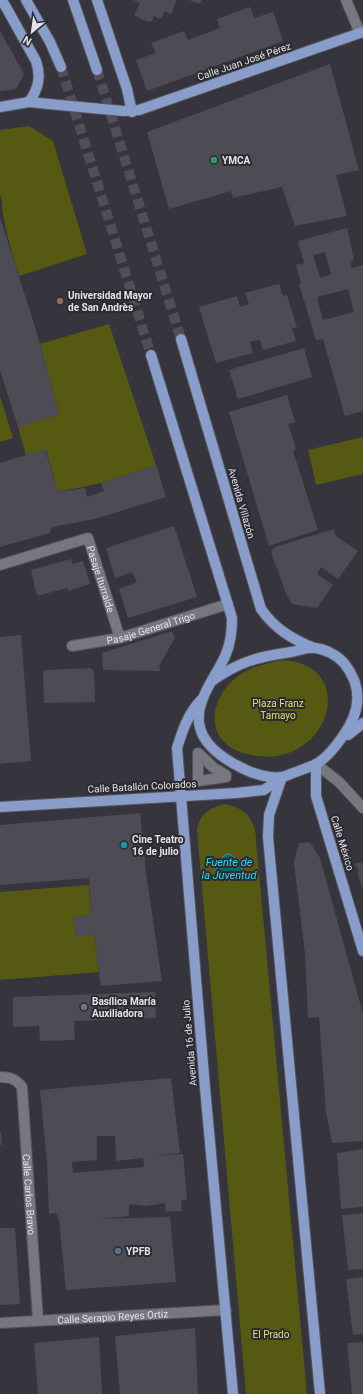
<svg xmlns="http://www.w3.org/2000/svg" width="363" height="1394" viewBox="0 0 363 1394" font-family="Roboto,sans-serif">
	<rect width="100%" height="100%" fill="#36353d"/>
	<g fill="#555912">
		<path d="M29 126 53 141 87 254 19 276C14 261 0 212 2 200L0 195V130Z"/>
		<path d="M109 324 156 465 101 483 58 492 46 450 26 455 18 427 59 414 40 344Z"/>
		<path d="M0 396 13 438 0 442Z"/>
		<path d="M363 437V474L316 485 308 450Z"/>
		<path d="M283 660C363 665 327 775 247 754 202 743 208 696 241 674 254 666 268 663 283 660Z"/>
		<path d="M224 804C241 807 249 813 255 829L307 1394H246L197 830C199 814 210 808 224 804Z"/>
		<path d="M89 885 91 915 74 917 76 936 94 935 99 972 0 980V892Z"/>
	</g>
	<path fill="#006b73" stroke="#448f96" d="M229 854C237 858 244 866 242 874L234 880 221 879 216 875C215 866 220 860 225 855Z"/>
	<g fill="#4d4c54" fill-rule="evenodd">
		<path d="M133 0H177L171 14 165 11 162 17 159 19 154 16 152 21 148 22 134 15 140 3Z"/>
		<path d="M189 0H202L199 4Z"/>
		<path d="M250 7 254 18 273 12 283 41 147 91 136 60 156 53 151 43 184 31 188 40 220 28 217 19Z"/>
		<path d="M0 31 24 74 16 89 0 91Z"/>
		<path d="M330 64 359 170 336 175 347 216 295 226 282 187 233 198 231 191 169 209 147 132Z"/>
		<path d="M0 217 36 330 59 414 18 427 0 370Z"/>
		<path d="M347 228 354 260 350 261 352 268 363 265V411L345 416 323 339 316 340 299 284 301 283 296 265 304 263 298 241ZM325 252 331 274 320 278 313 255ZM348 289 354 312 323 320 317 297Z"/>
		<path d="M279 284 283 296 287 295 297 327 292 329 296 341 263 350 260 340 250 342 253 353 216 363 199 307 237 296 240 307 249 304 245 293Z"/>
		<path d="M304 348 312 377 238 399 229 370Z"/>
		<path d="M287 395 295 422 288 424 296 449 293 451 318 530 269 546 229 412Z"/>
		<path d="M45 449 58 492 85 488 87 497 104 491 101 483 156 465 166 497 95 519 52 527 50 533 0 547V463Z"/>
		<path d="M174 526 197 597 128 618 119 589 137 582 132 572 115 578 106 548Z"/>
		<path d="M334 529 336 536 358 551 338 579 321 567 317 574 333 585 317 608 296 605 291 603 286 593 271 552 275 547Z"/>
		<path d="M71 559 73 564 83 561 90 584 68 591 67 588 37 596 31 570Z"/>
		<path d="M169 632H172L175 638 159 666 160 671 103 670 102 653Z"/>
		<path d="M21 635 31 761 0 764V637Z"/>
		<path d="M91 668 94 672 95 702 44 703 43 673 45 670Z"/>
		<path d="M140 813 146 873 162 981 101 986 94 935 76 937 74 917 91 915 89 878 0 885V825Z"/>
		<path d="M310 842 320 858 363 1014V1141L332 1143 326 1112 319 1017 308 1018 305 954 294 862 299 843Z"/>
		<path d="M363 862V890L357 872 359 871 354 864Z"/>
		<path d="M155 992 156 1018 74 1021 75 1040 40 1041 39 1026 13 1027V997Z"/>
		<path d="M171 1078 180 1153 152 1156 183 1154 187 1199 181 1201 182 1211 166 1212 165 1203 146 1206 129 1204V1216L99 1219 170 1217 176 1282 66 1290 59 1220 56 1213 49 1214 47 1163 40 1090ZM97 1136H115L116 1161 143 1158 144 1167 73 1173 72 1162 97 1160Z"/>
		<path d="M0 1132H1L2 1145H0Z"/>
		<path d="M363 1149V1207L341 1209 337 1153Z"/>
		<path d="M363 1213V1269L348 1270 342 1215Z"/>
		<path d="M0 1228H15L20 1304 0 1305Z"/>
		<path d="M363 1277V1334L353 1335 346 1279Z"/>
		<path d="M195 1328 198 1394H120L115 1336Z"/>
		<path d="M99 1337 102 1394H38L34 1343Z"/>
		<path d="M363 1342V1394H352L347 1343Z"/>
	</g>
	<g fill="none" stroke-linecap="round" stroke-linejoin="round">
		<g stroke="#504f56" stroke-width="10" stroke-dasharray="10 5" stroke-linecap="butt">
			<path d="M61 67 151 355"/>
			<path d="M97 70 181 339"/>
		</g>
		<defs>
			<g id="minor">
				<path d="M346 0 360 33"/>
				<path id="s1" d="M0 565 88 538 120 638"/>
				<path id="s2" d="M72 646 120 638 228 604"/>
				<path d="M198 753 214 768 226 775V777L198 781Z"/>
				<path d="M316 764 339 782 363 808"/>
				<path id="s3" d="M0 1077C10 1077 16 1079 22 1087L38 1320"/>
				<path id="s4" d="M0 1323 226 1310"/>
			</g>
			<g id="major">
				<path d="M2 0 36 61C41 76 39 88 29 102"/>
				<path d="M26 0 50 42 61 67"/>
				<path d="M73 0 97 70"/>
				<path d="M97 0 127 89 132 112"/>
				<path d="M0 107 29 102 49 104"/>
				<path d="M123 111 139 110 363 32"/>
				<path d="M181 339 261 609C275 629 292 639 314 648"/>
				<path d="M151 355 232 618C232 630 231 642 226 654 217 676 196 698 199 723 202 746 225 760 244 769 254 774 271 779 282 777 287 776 292 773 296 772 303 769 310 767 316 764 327 758 336 746 343 736 361 711 363 687 344 663 337 655 325 649 315 648 307 647 298 651 291 652 258 657 240 661 212 681"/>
				<path d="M201 700C188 714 183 729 177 748L205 1088 233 1394"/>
				<path d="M348 735 363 723"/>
				<path d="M316 764V796L363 951"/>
				<path d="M282 777 269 815 268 837 320 1394"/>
				<path d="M0 807 236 793 264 790 282 777"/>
			</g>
		</defs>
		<use href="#minor" stroke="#54545a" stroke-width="12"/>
		<use href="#major" stroke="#54545a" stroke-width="12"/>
		<use href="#minor" stroke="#77777f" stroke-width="10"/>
		<use href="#major" stroke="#899dca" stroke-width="10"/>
		<defs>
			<path id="major-bridge" d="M49 104 123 111"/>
		</defs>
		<use href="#major-bridge" stroke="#54545a" stroke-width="12" stroke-linecap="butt"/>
		<use href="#major-bridge" stroke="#899dca" stroke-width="10"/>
	</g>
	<circle fill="#2e9e5b" stroke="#2c2b32" stroke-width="1.5" cx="214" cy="160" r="4"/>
	<circle fill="#8d6e63" stroke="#2c2b32" stroke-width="1.5" cx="60" cy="301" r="4"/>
	<circle fill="#0f9aa8" stroke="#2c2b32" stroke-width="1.5" cx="124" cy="845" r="4"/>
	<circle fill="#6b7280" stroke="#2c2b32" stroke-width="1.5" cx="84" cy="1007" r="4"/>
	<circle fill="#5c6f8a" stroke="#2c2b32" stroke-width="1.5" cx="118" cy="1251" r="4"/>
	<g text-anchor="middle" stroke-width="4" stroke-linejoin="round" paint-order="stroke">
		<g font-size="10" fill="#e2e2e7" stroke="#2c2b32">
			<text transform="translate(244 61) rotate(-19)" y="4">Calle Juan José Pérez</text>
			<text transform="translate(242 503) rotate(74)" y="4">Avenida Villazón</text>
			<text dy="4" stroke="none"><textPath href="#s1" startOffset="135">Pasaje Iturralde</textPath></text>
			<text dy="4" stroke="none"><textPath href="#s2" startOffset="81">Pasaje General Trigo</textPath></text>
			<text transform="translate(142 786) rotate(-3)" y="4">Calle Batallón Colorados</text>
			<text transform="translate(343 843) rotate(73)" y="4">Calle México</text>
			<text transform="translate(189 1043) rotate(-95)" y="4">Avenida 16 de Julio</text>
			<text dy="4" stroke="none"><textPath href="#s3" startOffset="133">Calle Carlos Bravo</textPath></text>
			<text dy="4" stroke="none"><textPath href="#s4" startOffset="113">Calle Serapio Reyes Ortiz</textPath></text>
		</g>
		<g font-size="10" font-weight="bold" fill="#e2e2e7" stroke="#2c2b32" text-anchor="start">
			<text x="222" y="164">YMCA</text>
			<text x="68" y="299">Universidad Mayor<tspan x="68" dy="12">de San Andrès</tspan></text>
			<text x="132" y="843">Cine Teatro<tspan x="132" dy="12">16 de julio</tspan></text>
			<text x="92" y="1005">Basílica María<tspan x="92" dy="12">Auxiliadora</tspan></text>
			<text x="126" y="1255">YPFB</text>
		</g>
		<g font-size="10" fill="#d8e276" stroke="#2c2b32">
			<text x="278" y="707">Plaza Franz<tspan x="278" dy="12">Tamayo</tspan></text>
			<text x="271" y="1338">El Prado</text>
		</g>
		<g font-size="11" font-style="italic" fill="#2adbea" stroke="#2c2b32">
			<text x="229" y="866">Fuente de<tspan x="229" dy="13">la Juventud</tspan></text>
		</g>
	</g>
	<g transform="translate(32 32) rotate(209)" stroke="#2c2b32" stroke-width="3" paint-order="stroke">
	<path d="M0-3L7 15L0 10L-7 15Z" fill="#e2e2e7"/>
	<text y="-6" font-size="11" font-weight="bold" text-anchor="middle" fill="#e2e2e7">N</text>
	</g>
</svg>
